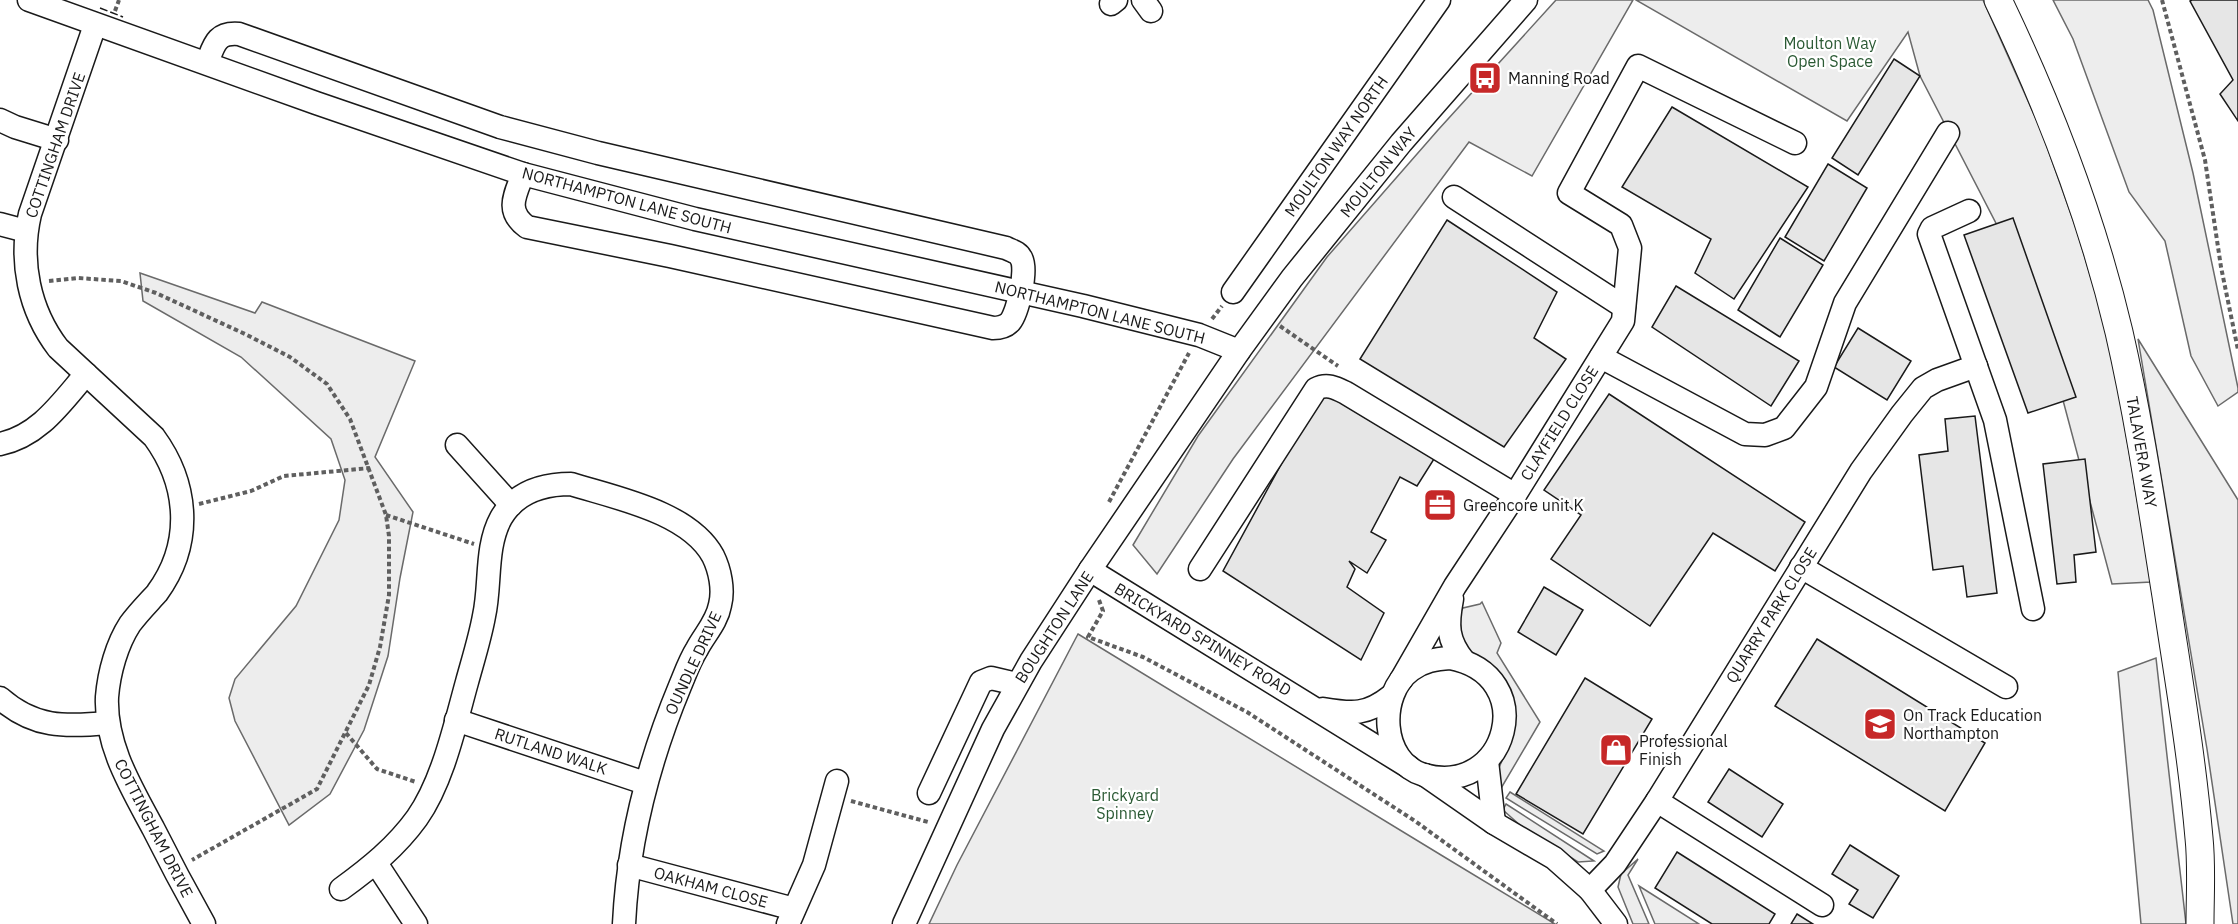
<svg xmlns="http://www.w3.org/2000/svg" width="2238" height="924" viewBox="0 0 2238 924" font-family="'IBM Plex Sans',sans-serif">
	<rect width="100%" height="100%" fill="#fff"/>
	<g fill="#ededed" stroke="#6a6a6a" stroke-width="1.5">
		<path d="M1556 0H1633L1532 176 1469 142 1233 459 1157 574 1133 545 1198 436 1327 257 1438 130Z"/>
		<path d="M1636 0H1983L2041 130 2077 231 2103 318 2116 374 2151 582 2112 584 2056 374 2016 262 1920 76 1908 32 1847 121Z"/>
		<path d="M2053 0H2148L2153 10 2193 173 2238 388V392L2218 406 2191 356 2165 241 2129 192 2073 39Z"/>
		<path d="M140 273 255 313 262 302 415 361 375 457 413 512 400 578 388 656 364 730 330 794 289 825 235 721 229 698 235 679 296 606 339 520 345 480 331 439 241 357 143 301Z"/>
		<path d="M2138 339 2238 500V924H2233L2207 749Z"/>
		<path d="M1482 602 1501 643 1497 653 1540 722 1500 790 1497 772 1513 736 1514 715 1464 655 1454 624 1463 608 1480 604Z"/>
		<path d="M1078 634 1441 855 1555 924H929L957 865Z"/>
		<path d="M2156 658 2186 924H2141L2118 672Z"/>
		<path d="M1510 792 1604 851 1597 854 1506 798Z"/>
		<path d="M1506 804 1594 861 1578 862 1521 826 1503 810Z"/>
		<path d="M1638 859 1628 875 1649 924H1633L1618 887 1621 874Z"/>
		<path d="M1639 886 1699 924H1655Z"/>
	</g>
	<g fill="#e6e6e6" stroke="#1a1a1a" stroke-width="1.5">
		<path d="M2192 0H2238V121L2220 94 2233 80 2190 1Z"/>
		<path d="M1894 59 1920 76 1858 175 1832 158Z"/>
		<path d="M1672 107 1808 187 1734 299 1695 273 1711 239 1622 187Z"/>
		<path d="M1828 164 1867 188 1824 261 1785 237Z"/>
		<path d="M2013 218 2076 397 2028 413 1964 235Z"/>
		<path d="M1447 220 1557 292 1534 338 1566 359 1504 447 1360 359Z"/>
		<path d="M1780 238 1823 265 1780 337 1738 310Z"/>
		<path d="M1676 286 1799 361 1771 406 1652 327Z"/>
		<path d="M1858 328 1911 361 1887 400 1834 367Z"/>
		<path d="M1321 391 1434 459 1417 486 1400 477 1371 532 1386 540 1367 573 1349 561 1355 569 1347 587 1384 613 1361 660 1223 571Z"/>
		<path d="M1609 394 1805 522 1775 571 1713 533 1650 626 1551 559 1581 515 1544 490Z"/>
		<path d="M1975 416 1997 593 1967 597 1963 566 1933 570 1919 455 1948 451 1945 419Z"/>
		<path d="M2085 459 2096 552 2074 555 2076 582 2057 584 2043 464Z"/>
		<path d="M1544 587 1583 610 1556 655 1518 632Z"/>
		<path d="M1817 639 1985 743 1945 811 1775 706Z"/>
		<path d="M1585 678 1652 719 1583 834 1516 794Z"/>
		<path d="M1729 769 1783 804 1762 837 1708 802Z"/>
		<path d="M1850 845 1899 876 1873 918 1849 904 1858 890 1832 874Z"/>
		<path d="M1677 852 1775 914 1769 924H1712L1655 888Z"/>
		<path d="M1797 914 1813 924H1791Z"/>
	</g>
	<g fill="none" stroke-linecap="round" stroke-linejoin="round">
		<defs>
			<g id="minor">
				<path d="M29 0 316 103 523 174 695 219 1083 306 1199 335 1239 351"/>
				<path d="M1143 0 1151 11"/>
				<path d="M1111 4 1116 0"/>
				<path d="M95 25 30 214C19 261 29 310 58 348L154 437C189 485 193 544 157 593 148 603 138 613 130 624 117 644 109 672 107 697 105 745 131 787 153 828 169 860 186 892 204 924"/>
				<path d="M207 63C214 45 216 32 239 34L500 127 598 153 1006 248C1012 251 1018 252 1021 258 1028 269 1018 312 1010 322 1005 327 1000 328 993 328L670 256 527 227C505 211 515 195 523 174"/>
				<path d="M0 120 15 127 57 140"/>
				<path d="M1454 197 1624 307"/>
				<path d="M1969 211 1932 228 1929 234 1995 420 2033 609"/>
				<path d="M0 224 26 231"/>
				<path d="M1233 292 1439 0"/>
				<path d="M1601 357 1745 434 1765 435 1784 428 1816 387 1845 303 1948 133"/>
				<path d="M0 444C39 436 61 403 86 374"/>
				<path d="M457 445 511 505"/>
				<path d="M1801 567 2006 687"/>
				<path d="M1200 569 1316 389C1327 383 1336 388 1346 393L1515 495"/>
				<path d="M1090 570 1409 767"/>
				<path d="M1452 599C1447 625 1447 640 1464 661"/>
				<path d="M1450 658C1541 675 1508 798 1424 775 1380 762 1378 694 1411 670 1423 661 1436 659 1450 658Z"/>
				<path d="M1401 680 1455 586 1515 495 1623 321 1630 248 1621 225 1569 193 1638 66 1795 143"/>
				<path d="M0 698C34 728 65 727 108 723"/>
				<path d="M1323 709C1353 714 1367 715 1391 696"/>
				<path d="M456 720 645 783"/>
				<path d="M1487 761 1494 823"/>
				<path d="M1425 775 1494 823 1554 858 1590 890 1616 924"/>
				<path d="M929 793 981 682 991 678 1017 684"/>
				<path d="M1657 801 1822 905"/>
				<path d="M376 863 416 924"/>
				<path d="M629 865 794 909"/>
				<path d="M341 889C370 868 396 847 417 818 443 781 455 725 467 682 473 660 480 638 484 616 491 585 485 547 501 518 516 492 543 484 571 484 616 498 689 512 713 556 720 570 724 590 720 605 717 622 705 634 697 649 690 660 685 674 680 686 648 763 628 841 624 924"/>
				<path d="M1590 890 1615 864 1657 801 1861 471 1902 414 1923 388 1937 380 1976 366"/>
				<path d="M788 924 814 865 837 781"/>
				<path d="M904 924 993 729 1031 661 1090 570 1239 351 1292 278 1401 143 1526 0"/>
			</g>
			<path id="major" d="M1998 0C2049 106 2092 218 2119 332 2139 419 2152 508 2166 596 2178 676 2192 757 2199 838 2202 866 2200 896 2200 924"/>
		</defs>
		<use href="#minor" stroke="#1a1a1a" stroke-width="25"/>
		<use href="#major" stroke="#1a1a1a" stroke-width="29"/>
		<g stroke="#5f5f5f" stroke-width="4" stroke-dasharray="4.5 3" stroke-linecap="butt">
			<path d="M2162 0 2205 160 2221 267 2238 350"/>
			<path d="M115 11 119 0"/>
			<path d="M49 281 78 278 121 281 156 293 245 334 290 357 327 384 350 419 386 515 389 536V595L380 647 369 685 317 789 192 860"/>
			<path d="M1212 319 1222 306"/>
			<path d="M1280 326 1338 366"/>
			<path d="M1109 502 1189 353"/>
			<path d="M199 504 251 491 284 476 370 468"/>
			<path d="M386 515 474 544"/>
			<path d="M1099 600 1103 611 1088 637 1143 657 1247 712 1415 821 1557 924"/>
			<path d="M346 733 377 769 416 782"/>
			<path d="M851 801 928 822"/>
		</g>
		<use href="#minor" stroke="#fff" stroke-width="22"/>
		<use href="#major" stroke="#fff" stroke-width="27"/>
		<path stroke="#1a1a1a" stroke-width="1.5" stroke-dasharray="8 3" stroke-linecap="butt" d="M100 8 123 17"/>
	</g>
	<defs>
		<symbol id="bus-square" viewBox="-11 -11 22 22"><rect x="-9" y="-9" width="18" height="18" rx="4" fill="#c62828" stroke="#fff"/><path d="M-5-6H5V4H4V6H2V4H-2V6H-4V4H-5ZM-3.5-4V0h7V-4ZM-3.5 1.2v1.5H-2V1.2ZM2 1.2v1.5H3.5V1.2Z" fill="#fff"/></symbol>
		<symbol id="office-square" viewBox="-11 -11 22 22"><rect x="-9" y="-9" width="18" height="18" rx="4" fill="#c62828" stroke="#fff"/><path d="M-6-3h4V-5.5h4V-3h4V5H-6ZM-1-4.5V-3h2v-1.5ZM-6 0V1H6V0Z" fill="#fff"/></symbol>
		<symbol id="school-square" viewBox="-11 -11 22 22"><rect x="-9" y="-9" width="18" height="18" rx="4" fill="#c62828" stroke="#fff"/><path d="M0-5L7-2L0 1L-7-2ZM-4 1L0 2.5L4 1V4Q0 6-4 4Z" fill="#fff"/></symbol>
		<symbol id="shop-square" viewBox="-11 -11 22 22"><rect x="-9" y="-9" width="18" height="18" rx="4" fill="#c62828" stroke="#fff"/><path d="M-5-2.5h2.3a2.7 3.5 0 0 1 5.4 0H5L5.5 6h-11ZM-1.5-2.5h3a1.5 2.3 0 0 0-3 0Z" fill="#fff"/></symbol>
	</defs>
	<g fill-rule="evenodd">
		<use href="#bus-square" x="1466" y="59" width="38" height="38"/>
		<use href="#office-square" x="1421" y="486" width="38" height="38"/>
		<use href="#school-square" x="1861" y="705" width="38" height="38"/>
		<use href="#shop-square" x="1597" y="731" width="38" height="38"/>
	</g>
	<g text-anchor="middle" stroke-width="4.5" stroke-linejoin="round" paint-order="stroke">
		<g font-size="16" fill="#2b5a34" stroke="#fff">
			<text x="1830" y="49">Moulton Way<tspan x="1830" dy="18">Open Space</tspan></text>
			<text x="1125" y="801">Brickyard<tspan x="1125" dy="18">Spinney</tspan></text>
		</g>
		<g font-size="16" fill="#1a1a1a" stroke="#fff" text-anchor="start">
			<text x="1508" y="84">Manning Road</text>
			<text x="1463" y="511">Greencore unit K</text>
			<text x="1903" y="721">On Track Education<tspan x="1903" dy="18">Northampton</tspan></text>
			<text x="1639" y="747">Professional<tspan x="1639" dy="18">Finish</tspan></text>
		</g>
		<g font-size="16" fill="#1a1a1a" stroke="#fff">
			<text transform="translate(55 145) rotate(-71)" y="6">COTTINGHAM DRIVE</text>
			<text transform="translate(1336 146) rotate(-55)" y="6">MOULTON WAY NORTH</text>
			<text transform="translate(1378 172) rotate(-51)" y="6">MOULTON WAY</text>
			<text transform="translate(627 200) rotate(15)" y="6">NORTHAMPTON LANE SOUTH</text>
			<text transform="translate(1100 312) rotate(14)" y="6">NORTHAMPTON LANE SOUTH</text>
			<text transform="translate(1559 423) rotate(-58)" y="6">CLAYFIELD CLOSE</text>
			<text transform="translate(2142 452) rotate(80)" y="6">TALAVERA WAY</text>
			<text transform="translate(1771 615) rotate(-58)" y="6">QUARRY PARK CLOSE</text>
			<text transform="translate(1054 627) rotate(-57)" y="6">BOUGHTON LANE</text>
			<text transform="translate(1203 639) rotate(31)" y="6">BRICKYARD SPINNEY ROAD</text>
			<text transform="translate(693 663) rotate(-65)" y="6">OUNDLE DRIVE</text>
			<text transform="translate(551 751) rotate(18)" y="6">RUTLAND WALK</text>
			<text transform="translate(154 828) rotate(63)" y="6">COTTINGHAM DRIVE</text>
			<text transform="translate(711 887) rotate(15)" y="6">OAKHAM CLOSE</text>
		</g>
	</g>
</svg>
